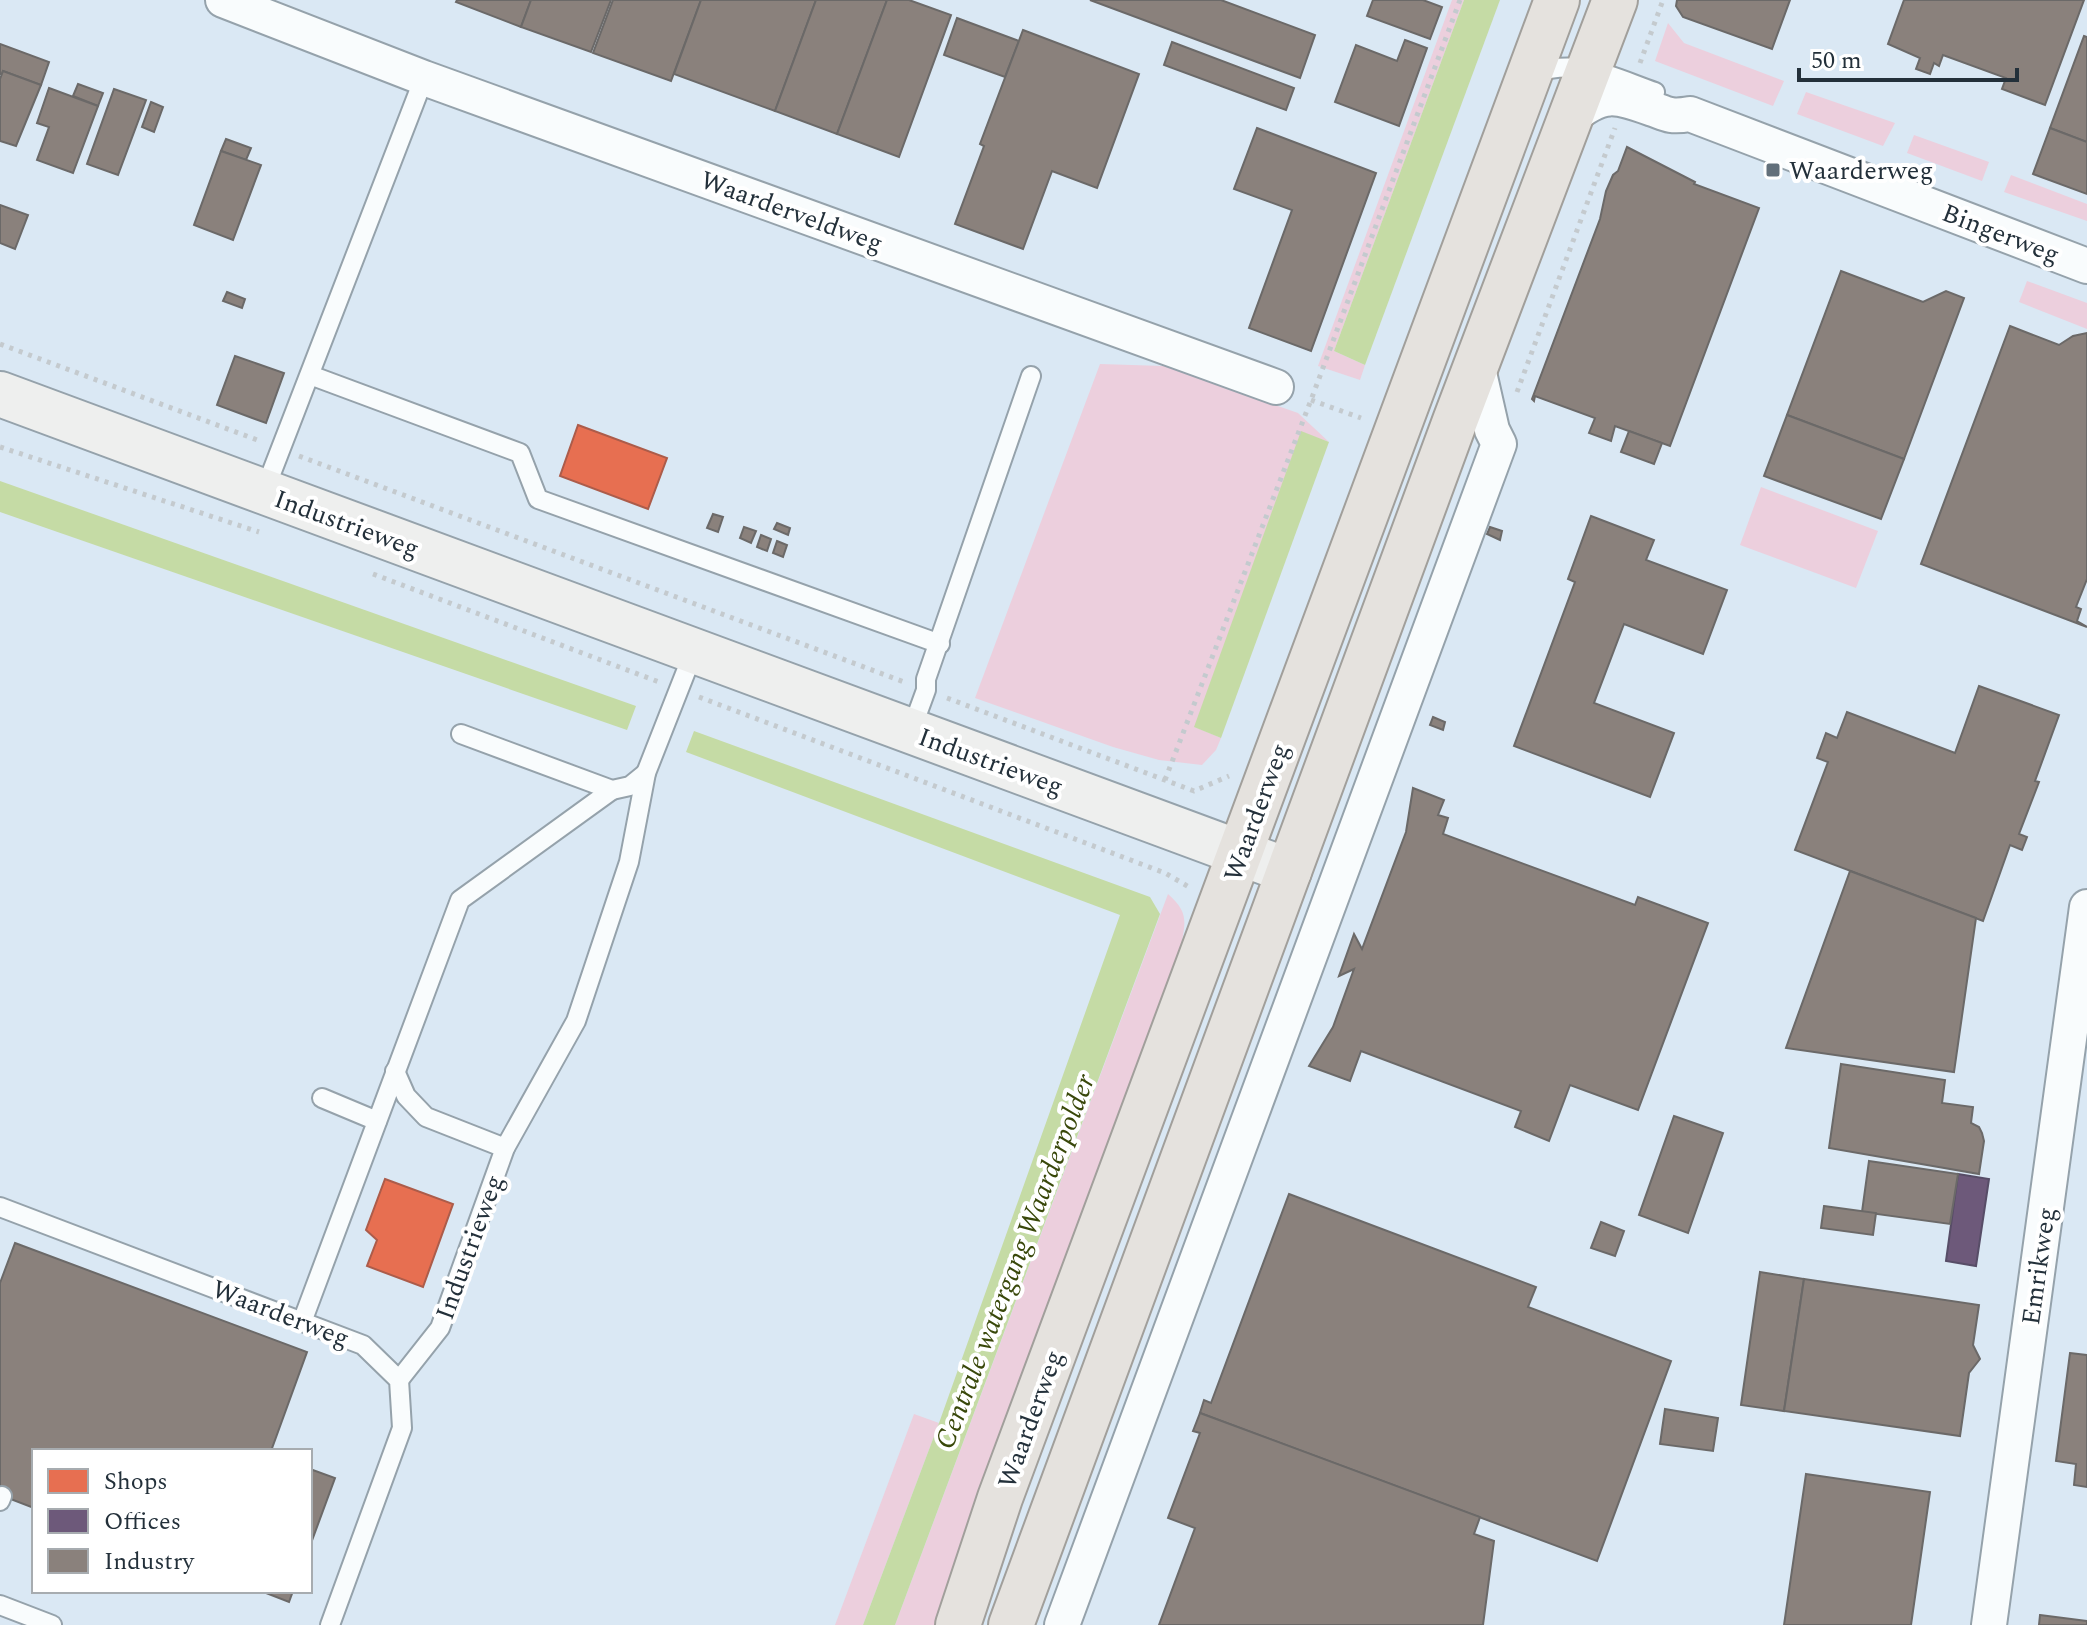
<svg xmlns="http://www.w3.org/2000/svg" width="2087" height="1625" viewBox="0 0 2087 1625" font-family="Spectral,serif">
	<rect width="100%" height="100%" fill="#dae8f4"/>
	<g fill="#eccfdd">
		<path d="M1452 0H1464L1334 351 1365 365 1360 380 1318 366Z"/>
		<path d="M1668 23 1684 43 1784 81 1773 106 1655 61Z"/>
		<path d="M1806 92 1895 123 1883 146 1797 114Z"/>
		<path d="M1914 135 1989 162 1982 181 1907 153Z"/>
		<path d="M2011 175 2087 204V221L2004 192Z"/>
		<path d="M2027 281 2087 303V329L2019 302Z"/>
		<path d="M1100 364 1164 366 1298 413 1329 442 1301 432 1195 727 1221 738 1216 750 1202 765 1159 760 1113 747 975 698Z"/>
		<path d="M1761 487 1878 531 1856 588 1740 545Z"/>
		<path d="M1168 894C1188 912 1186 920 1181 946L935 1625H895Z"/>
		<path d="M914 1414 939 1423 863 1625H835Z"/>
	</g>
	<g fill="#c5dba5">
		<path d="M1464 0H1500L1365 365 1334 351Z"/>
		<path d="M1301 431 1329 442 1221 738 1194 727Z"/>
		<path d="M0 481 636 706 627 730 0 512Z"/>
		<path d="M694 731 1150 897 1160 914 895 1625H863L939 1423 1120 915 686 752Z"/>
	</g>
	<g fill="#e76f51" stroke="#ac5c4a" stroke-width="2">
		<path d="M578 425 667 458 648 509 560 476Z"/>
		<path d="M385 1179 453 1204 423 1287 367 1266 377 1240 366 1230Z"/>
	</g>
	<path fill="#6d597a" stroke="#574d67" stroke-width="2" d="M1958 1174 1989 1179 1976 1266 1946 1261Z"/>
	<g fill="#8a817c" stroke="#6b6968" stroke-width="2">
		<path d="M457 0H531L521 27 456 2Z"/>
		<path d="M531 0H611L591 52 521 27Z"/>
		<path d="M613 0H701L671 81 593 53Z"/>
		<path d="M701 0H816L775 111 674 74Z"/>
		<path d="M816 0H887L837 134 775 111Z"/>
		<path d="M887 0H909L951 15 899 157 837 134Z"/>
		<path d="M1090 0H1221L1315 35 1300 78Z"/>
		<path d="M1373 0H1423L1442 7 1430 39 1367 16Z"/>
		<path d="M1677 0H1790L1772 49 1683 17 1676 6Z"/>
		<path d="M1904 0H2084L2045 105 2002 89 2006 78 1943 55 1939 66 1934 63 1930 74 1916 69 1920 58 1888 44Z"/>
		<path d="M957 18 1019 41 1005 77 944 55Z"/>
		<path d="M1023 30 1139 74 1097 188 1052 171 1023 249 955 224 984 146 980 144Z"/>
		<path d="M2084 36 2087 37V142L2050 128Z"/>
		<path d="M1405 40 1427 48 1399 126 1335 102 1356 45 1397 61Z"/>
		<path d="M1172 42 1294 88 1286 110 1164 65Z"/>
		<path d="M0 44 49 62 41 85 3 71 2 74H0Z"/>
		<path d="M3 71 41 85 16 146 0 141V79Z"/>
		<path d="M78 84 103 93 98 106 73 96Z"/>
		<path d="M49 88 98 106 73 173 37 160 49 127 37 123Z"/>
		<path d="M114 89 146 100 118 175 87 164Z"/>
		<path d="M151 102 163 107 154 132 142 127Z"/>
		<path d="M1257 128 1376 173 1311 351 1249 328 1292 210 1234 189Z"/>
		<path d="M2050 128 2087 142V194L2033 174Z"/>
		<path d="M226 139 251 148 246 160 221 151Z"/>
		<path d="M1627 147 1695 182 1694 184 1759 208 1670 446 1615 426 1611 441 1589 433 1595 418 1535 396 1534 401 1532 399 1600 219 1606 191 1613 175 1618 171Z"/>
		<path d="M221 151 261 165 233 240 194 225Z"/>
		<path d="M0 205 28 215 15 249 0 243Z"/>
		<path d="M1841 271 1923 302 1946 291 1964 298 1904 459 1787 415Z"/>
		<path d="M227 292 245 299 242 308 223 301Z"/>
		<path d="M2010 326 2059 345 2073 336 2087 333V579L2076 607 2081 609 2077 621 2087 627 1921 564Z"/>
		<path d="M235 356 284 373 266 423 217 405Z"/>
		<path d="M1787 415 1904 459 1881 519 1764 476Z"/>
		<path d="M1629 431 1662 443 1654 464 1621 452Z"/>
		<path d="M713 514 723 517 718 532 707 528Z"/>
		<path d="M1591 516 1654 540 1646 560 1727 590 1703 654 1624 624 1594 703 1674 733 1650 797 1514 746 1575 582 1568 579Z"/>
		<path d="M777 523 790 528 788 535 774 529Z"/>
		<path d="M744 527 756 531 751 543 740 538Z"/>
		<path d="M1490 527 1502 531 1500 540 1487 534Z"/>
		<path d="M761 535 771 539 767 551 757 547Z"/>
		<path d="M777 541 787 545 783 557 773 553Z"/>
		<path d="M1979 686 2059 715 2035 781 2039 782 2019 834 2027 837 2022 850 2010 845 1983 921 1795 850 1828 762 1817 758 1826 733 1837 738 1847 712 1955 753Z"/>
		<path d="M1433 717 1445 722 1443 730 1430 725Z"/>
		<path d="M1413 788 1444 800 1438 815 1448 818 1443 834 1635 905 1638 897 1708 923 1638 1110 1570 1085 1549 1141 1515 1127 1521 1111 1361 1051 1350 1081 1309 1066 1333 1027 1354 969 1339 976 1354 934 1362 949 1406 832Z"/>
		<path d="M1850 871 1976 918 1954 1072 1786 1048Z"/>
		<path d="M1841 1064 1945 1080 1942 1103 1973 1107 1971 1123 1979 1127 1982 1133 1984 1141 1979 1174 1829 1148Z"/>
		<path d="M1674 1116 1723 1133 1688 1233 1639 1215Z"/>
		<path d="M1869 1161 1958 1174 1950 1224 1862 1212Z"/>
		<path d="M1289 1194 1536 1287 1528 1307 1671 1361 1597 1561 1200 1413 1204 1400 1211 1403Z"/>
		<path d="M1824 1206 1876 1213 1873 1235 1821 1228Z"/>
		<path d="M1601 1222 1624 1231 1615 1256 1591 1248Z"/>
		<path d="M15 1243 307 1352 271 1451H34V1508L0 1495V1283Z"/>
		<path d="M1760 1272 1804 1279 1784 1411 1741 1405Z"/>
		<path d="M1804 1279 1979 1305 1973 1345 1980 1359 1969 1373 1960 1436 1784 1411Z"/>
		<path d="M2070 1353 2087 1355V1487L2074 1485 2076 1464 2056 1461Z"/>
		<path d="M1665 1409 1718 1418 1713 1451 1660 1444Z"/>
		<path d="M1200 1413 1480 1517 1474 1534 1494 1541 1483 1625H1159L1195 1528 1168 1518 1200 1433 1193 1431Z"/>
		<path d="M310 1469 335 1478 310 1546Z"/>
		<path d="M1806 1474 1930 1492 1911 1625H1784Z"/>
		<path d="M261 1591H293L289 1602Z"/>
		<path d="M2040 1615 2087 1621V1625H2039Z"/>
	</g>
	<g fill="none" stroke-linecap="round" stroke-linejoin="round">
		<defs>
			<g id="lane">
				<path d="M1534 73C1580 58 1612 77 1655 92"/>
				<path d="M310 375 520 453 538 499 940 644"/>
				<path d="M264 492 424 78"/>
				<path d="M911 731 926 690V679L1031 376"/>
				<path d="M461 734 612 790 630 786 646 773"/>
				<path d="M395 1071 406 1096 426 1117 505 1148"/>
				<path d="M322 1098 377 1121"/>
				<path d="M0 1207 363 1345 399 1380 402 1428 330 1625"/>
				<path d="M302 1322 460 900 612 790"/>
				<path d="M399 1380 440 1328 505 1148 576 1021 629 862 646 773 694 651"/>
				<path d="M0 1501 2 1496"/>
				<path d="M0 1605 52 1625"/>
			</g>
			<g id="street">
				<path d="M223 0 424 78 1276 387"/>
				<path d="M1572 117C1604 91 1616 96 1653 109 1659 111 1665 114 1671 115 1677 116 1684 115 1690 114L2087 266"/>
				<path d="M1062 1625 1499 444 1492 430 1477 364"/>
				<path d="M1989 1625 2087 907"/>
			</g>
			<path id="secondary" d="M0 394 1289 871"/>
			<g id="primary">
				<path d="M958 1625 1000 1498 1557 0"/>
				<path d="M1011 1625 1455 421 1615 0"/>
			</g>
		</defs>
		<use href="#lane" stroke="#95a2ab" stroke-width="22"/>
		<use href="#street" stroke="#95a2ab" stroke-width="38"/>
		<use href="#secondary" stroke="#95a2ab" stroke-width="48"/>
		<use href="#primary" stroke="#a19f9b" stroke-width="48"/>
		<g stroke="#c4cace" stroke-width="5" stroke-dasharray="4 6" stroke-linecap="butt">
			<path d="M1640 63 1663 0"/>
			<path d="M0 344 260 441"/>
			<path d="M1517 392 1615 128"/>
			<path d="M1311 400 1361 418"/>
			<path d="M0 447 259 532"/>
			<path d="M299 456 904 682"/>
			<path d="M373 574 659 682"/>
			<path d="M699 697 1165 873 1189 887"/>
			<path d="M947 698 1194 791 1229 776"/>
			<path d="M1165 780 1311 400 1460 0"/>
		</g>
		<use href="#lane" stroke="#f9fcfd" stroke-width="18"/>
		<use href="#street" stroke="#f9fcfd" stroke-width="34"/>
		<use href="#secondary" stroke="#eeefee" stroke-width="44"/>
		<use href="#primary" stroke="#e5e2de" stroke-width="44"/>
	</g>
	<rect fill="#63707b" stroke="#fff" stroke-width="3" x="1765" y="162" width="16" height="16" rx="4"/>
	<g text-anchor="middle" stroke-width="8" stroke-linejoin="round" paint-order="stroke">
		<g font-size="26" fill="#23303a" stroke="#fff" text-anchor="start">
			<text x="1789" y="179">Waarderweg</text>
		</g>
		<g font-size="26" fill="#23303a" stroke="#fff">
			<text transform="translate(792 211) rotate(20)" y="9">Waarderveldweg</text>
			<text transform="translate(2001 233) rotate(21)" y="9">Bingerweg</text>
			<text transform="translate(347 523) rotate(20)" y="9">Industrieweg</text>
			<text transform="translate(991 761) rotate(20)" y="9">Industrieweg</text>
			<text transform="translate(1256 812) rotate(-70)" y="9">Waarderweg</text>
			<text transform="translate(469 1247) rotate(-70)" y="9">Industrieweg</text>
			<text transform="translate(2038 1266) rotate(-82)" y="9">Emrikweg</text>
			<text transform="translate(281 1313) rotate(21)" y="9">Waarderweg</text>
			<text transform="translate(1030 1419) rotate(-70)" y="9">Waarderweg</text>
		</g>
		<g font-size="28" font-style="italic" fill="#39480a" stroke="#fff">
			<text transform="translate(1014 1261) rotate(-69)" y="10">Centrale watergang Waarderpolder</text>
		</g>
	</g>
	<rect x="32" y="1449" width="280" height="144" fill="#ffffff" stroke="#a7acb0" stroke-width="2"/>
	<rect x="48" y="1469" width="40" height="24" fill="#e76f51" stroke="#a7acb0" stroke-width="2"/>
	<text x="104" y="1489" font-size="24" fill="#23303a">Shops</text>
	<rect x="48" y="1509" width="40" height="24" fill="#6d597a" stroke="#a7acb0" stroke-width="2"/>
	<text x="104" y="1529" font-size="24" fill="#23303a">Offices</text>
	<rect x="48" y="1549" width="40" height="24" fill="#8a817c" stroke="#a7acb0" stroke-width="2"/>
	<text x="104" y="1569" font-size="24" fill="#23303a">Industry</text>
	<path d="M1799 68v12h218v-12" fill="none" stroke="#23303a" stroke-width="4"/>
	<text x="1811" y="68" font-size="24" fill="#23303a" stroke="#ffffff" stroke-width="6" paint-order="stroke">50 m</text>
</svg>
